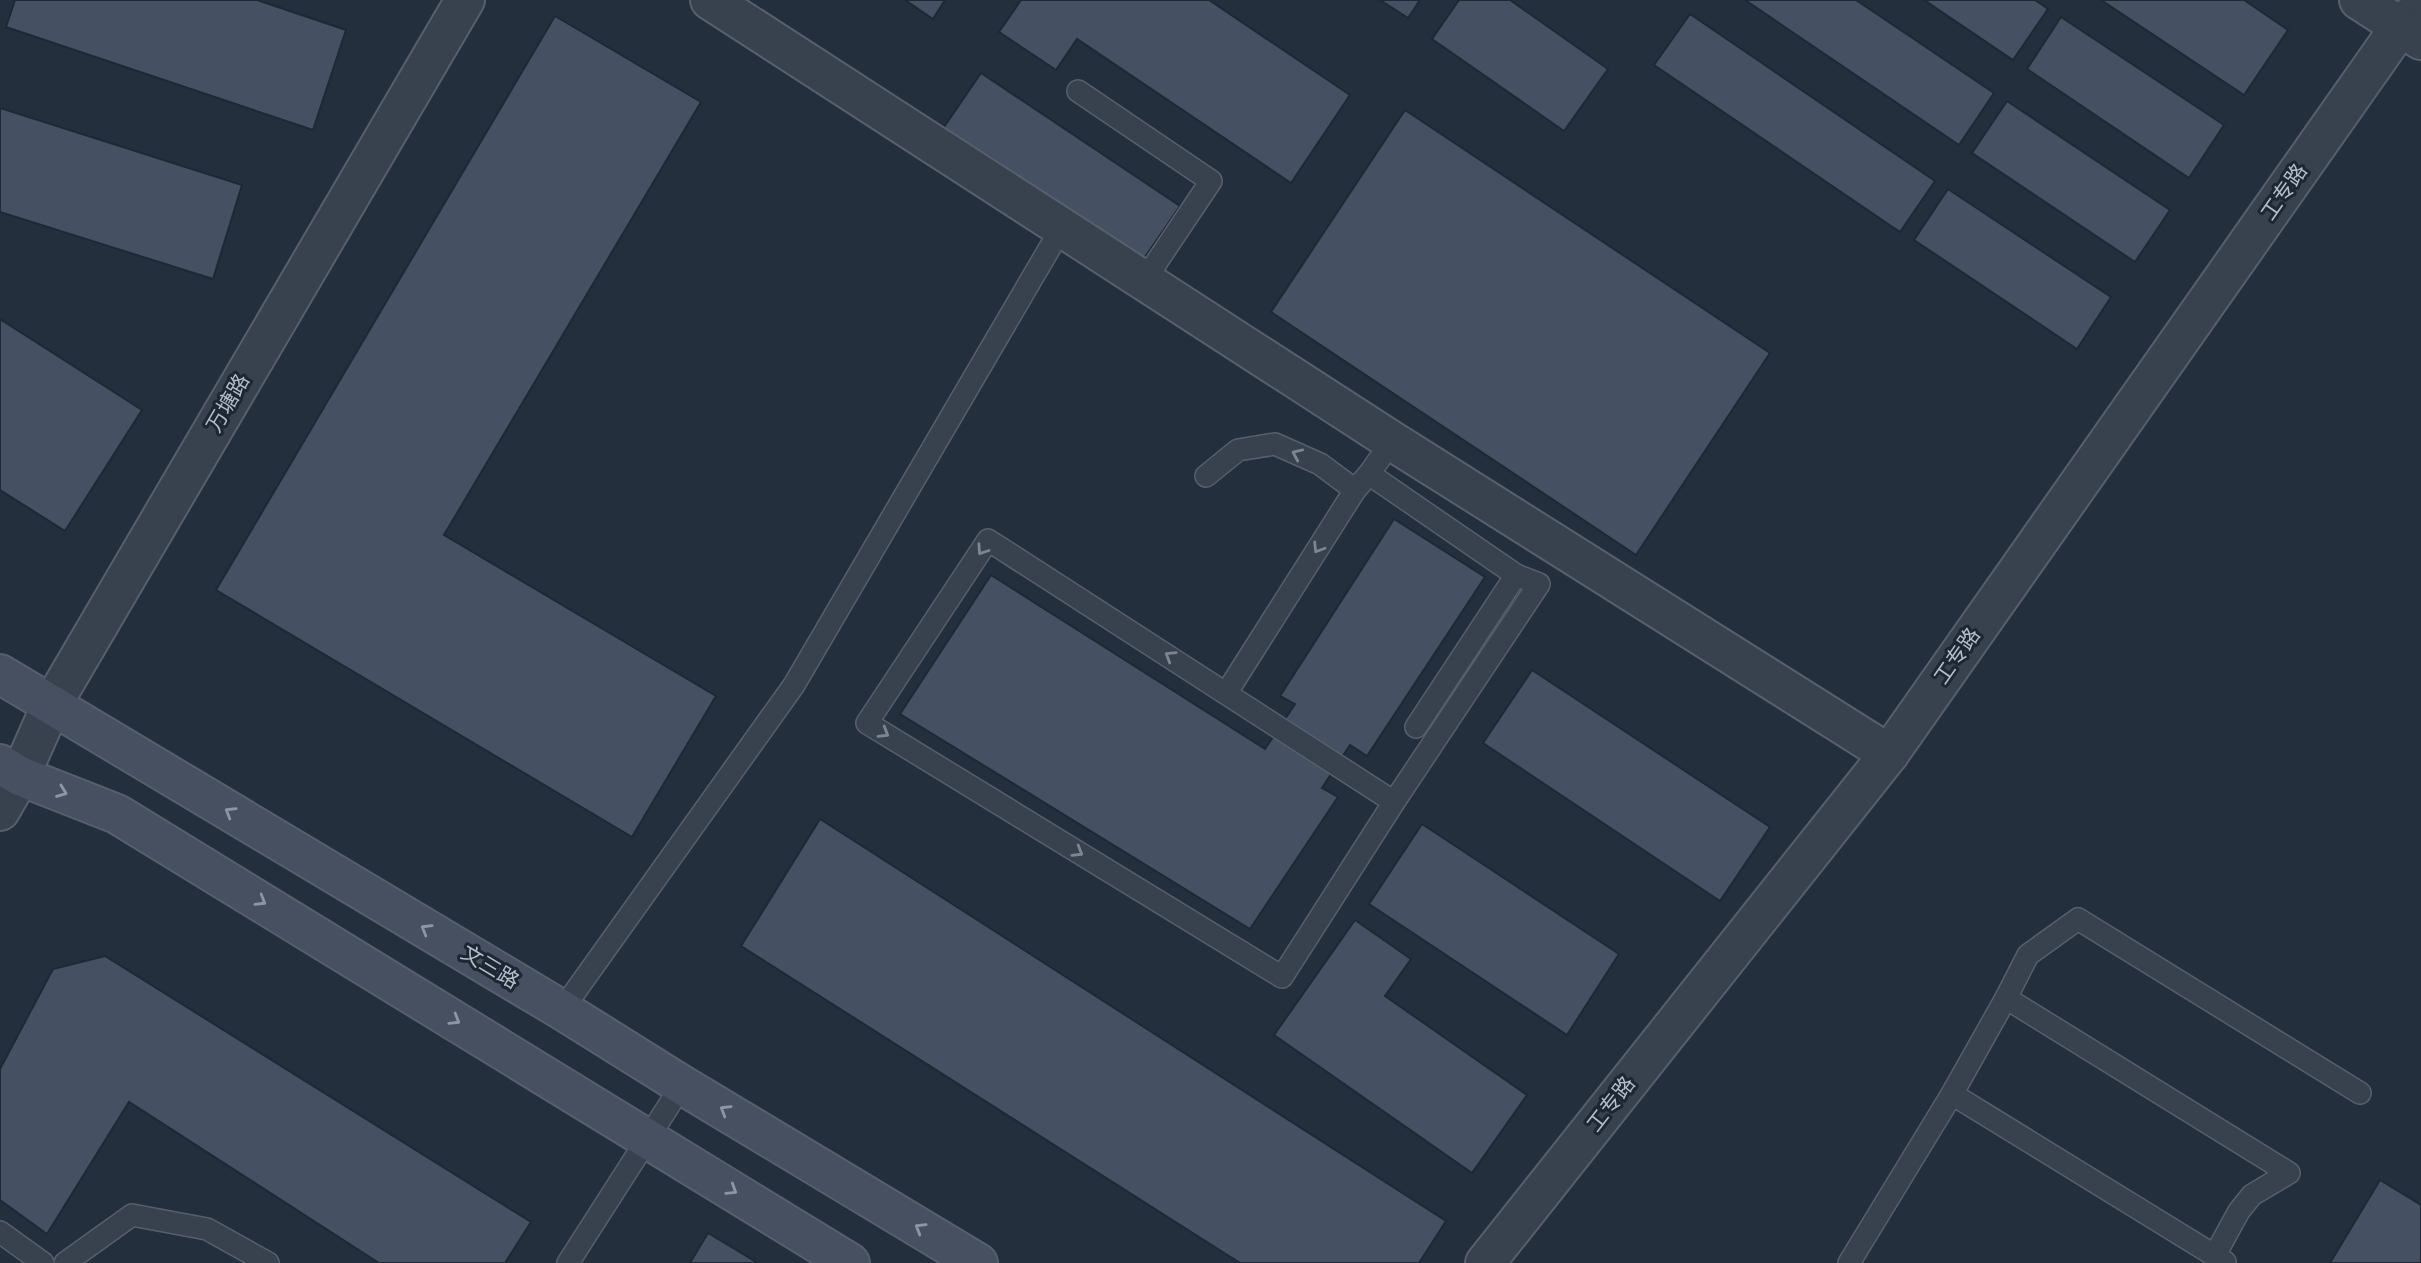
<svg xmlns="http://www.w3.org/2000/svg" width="2421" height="1263" viewBox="0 0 2421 1263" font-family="Figtree,'Noto Sans SC',sans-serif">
	<rect width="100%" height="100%" fill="#242f3e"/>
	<g fill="#455162" stroke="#1f2835" stroke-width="2">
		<path d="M15 0H257L346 30 313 130 6 27Z"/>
		<path d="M905 0H945L933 19Z"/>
		<path d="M1021 0H1209L1350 95 1291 183 1077 39 1056 70 999 32Z"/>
		<path d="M1380 0H1420L1408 18Z"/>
		<path d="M1459 0H1510L1608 69 1564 131 1432 39Z"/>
		<path d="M1745 0H1856L1994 93 1959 145Z"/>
		<path d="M1924 0H2035L2048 9 2013 60Z"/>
		<path d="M2101 0H2244L2288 30 2244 95Z"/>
		<path d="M1690 14 1935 181 1900 232 1654 65Z"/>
		<path d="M555 16 701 102 444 535 716 696 632 837 216 590Z"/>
		<path d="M2061 17 2224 125 2189 178 2027 69Z"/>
		<path d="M981 73 1180 206 1141 263 942 130Z"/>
		<path d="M2007 101 2170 210 2135 262 1972 153Z"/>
		<path d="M0 108 242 185 213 279 0 212Z"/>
		<path d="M1405 110 1770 353 1636 555 1271 312Z"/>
		<path d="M1948 189 2111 297 2077 349 1914 240Z"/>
		<path d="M0 319 142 410 65 531 0 490Z"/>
		<path d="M1394 519 1485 577 1367 756 1350 745 1322 788 1338 797 1250 929 900 714 991 575 1265 749 1295 704 1280 696Z"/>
		<path d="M1532 670 1770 827 1720 901 1483 743Z"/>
		<path d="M820 819 1446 1221 1419 1263H1240L741 946Z"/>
		<path d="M1422 824 1619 954 1567 1035 1369 904Z"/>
		<path d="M1355 920 1411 959 1385 996 1527 1095 1472 1173 1274 1035Z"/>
		<path d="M105 956 531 1222 505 1263H379L129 1102 47 1234 0 1200V1069L53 969Z"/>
		<path d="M2380 1180 2421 1205V1263H2330Z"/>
		<path d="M708 1233 758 1263H690Z"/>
	</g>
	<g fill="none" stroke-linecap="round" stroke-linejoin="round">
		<defs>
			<g id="service">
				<path d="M1078 91 1211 181 1156 263 1147 282"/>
				<path d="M1369 474 1516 575 1539 584 1394 802 1282 977 867 723 988 540 1394 802"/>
				<path d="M1206 476 1238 450 1275 444 1320 464 1355 490"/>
				<path d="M1227 692 1355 490 1369 474 1392 441"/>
				<path d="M1416 727 1516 575"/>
				<path d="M2006 998 2028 955 2078 919 2360 1093"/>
				<path d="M562 1010 794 685 1062 227"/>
				<path d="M1952 1094 2006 998 2289 1173 2252 1195 2239 1211 2215 1255"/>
				<path d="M0 1232 43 1263"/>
				<path d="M65 1263 132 1215 207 1229 268 1263"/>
				<path d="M568 1263 682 1085"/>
				<path d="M1849 1263 1952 1094 2225 1262"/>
			</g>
			<g id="minor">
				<path d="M710 0 1392 441 1889 754"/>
				<path d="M2400 27 2421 7"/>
			</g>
			<g id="tertiary">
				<path d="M2359 0 2421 40"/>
				<path d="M0 811 20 776 51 706 465 0"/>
				<path d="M1485 1263 1889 754 2400 27"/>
			</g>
			<g id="secondary">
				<path d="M0 674 562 1010 682 1085 978 1263"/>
				<path d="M0 764 20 776 117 814 850 1263"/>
			</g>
		</defs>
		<use href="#service" stroke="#565f6c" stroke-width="24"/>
		<use href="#minor" stroke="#565f6c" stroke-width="42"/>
		<use href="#tertiary" stroke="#565f6c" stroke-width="42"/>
		<use href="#secondary" stroke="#565f6c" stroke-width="42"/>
		<use href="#service" stroke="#38414e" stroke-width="21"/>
		<use href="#minor" stroke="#38414e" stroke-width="38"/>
		<use href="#tertiary" stroke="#38414e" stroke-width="38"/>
		<use href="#secondary" stroke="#465061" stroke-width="38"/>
	</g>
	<defs><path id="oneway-chevron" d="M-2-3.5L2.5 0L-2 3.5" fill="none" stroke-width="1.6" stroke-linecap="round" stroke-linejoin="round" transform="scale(1.75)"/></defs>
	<g stroke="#7c8592">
		<use href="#oneway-chevron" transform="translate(1297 454) rotate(-156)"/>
		<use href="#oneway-chevron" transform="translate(1318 548) rotate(122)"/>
		<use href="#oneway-chevron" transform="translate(982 550) rotate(124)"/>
		<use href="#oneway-chevron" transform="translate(1170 656) rotate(-148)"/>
		<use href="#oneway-chevron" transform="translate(884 733) rotate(31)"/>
		<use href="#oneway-chevron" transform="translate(1078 852) rotate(31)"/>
	</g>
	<g stroke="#8e96a5">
		<use href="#oneway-chevron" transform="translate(62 792) rotate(21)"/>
		<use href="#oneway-chevron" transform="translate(230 812) rotate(-149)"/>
		<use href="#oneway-chevron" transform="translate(261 901) rotate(31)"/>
		<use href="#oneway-chevron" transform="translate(426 929) rotate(-149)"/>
		<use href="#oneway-chevron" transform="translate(455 1020) rotate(31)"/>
		<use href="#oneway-chevron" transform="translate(725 1110) rotate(-149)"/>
		<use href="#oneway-chevron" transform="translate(732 1190) rotate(32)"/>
		<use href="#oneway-chevron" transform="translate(920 1228) rotate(-149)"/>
	</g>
	<g text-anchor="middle" stroke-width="6" stroke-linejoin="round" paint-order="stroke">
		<g font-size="21" fill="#b4bcc9" stroke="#1d2633">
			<text transform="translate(2284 192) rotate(-55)" y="7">工专路</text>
			<text transform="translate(228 403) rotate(-60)" y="7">万塘路</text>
			<text transform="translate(1957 656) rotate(-55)" y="7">工专路</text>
			<text transform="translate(490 967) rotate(31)" y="7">文三路</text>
			<text transform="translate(1611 1104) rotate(-52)" y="7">工专路</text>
		</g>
	</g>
</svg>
